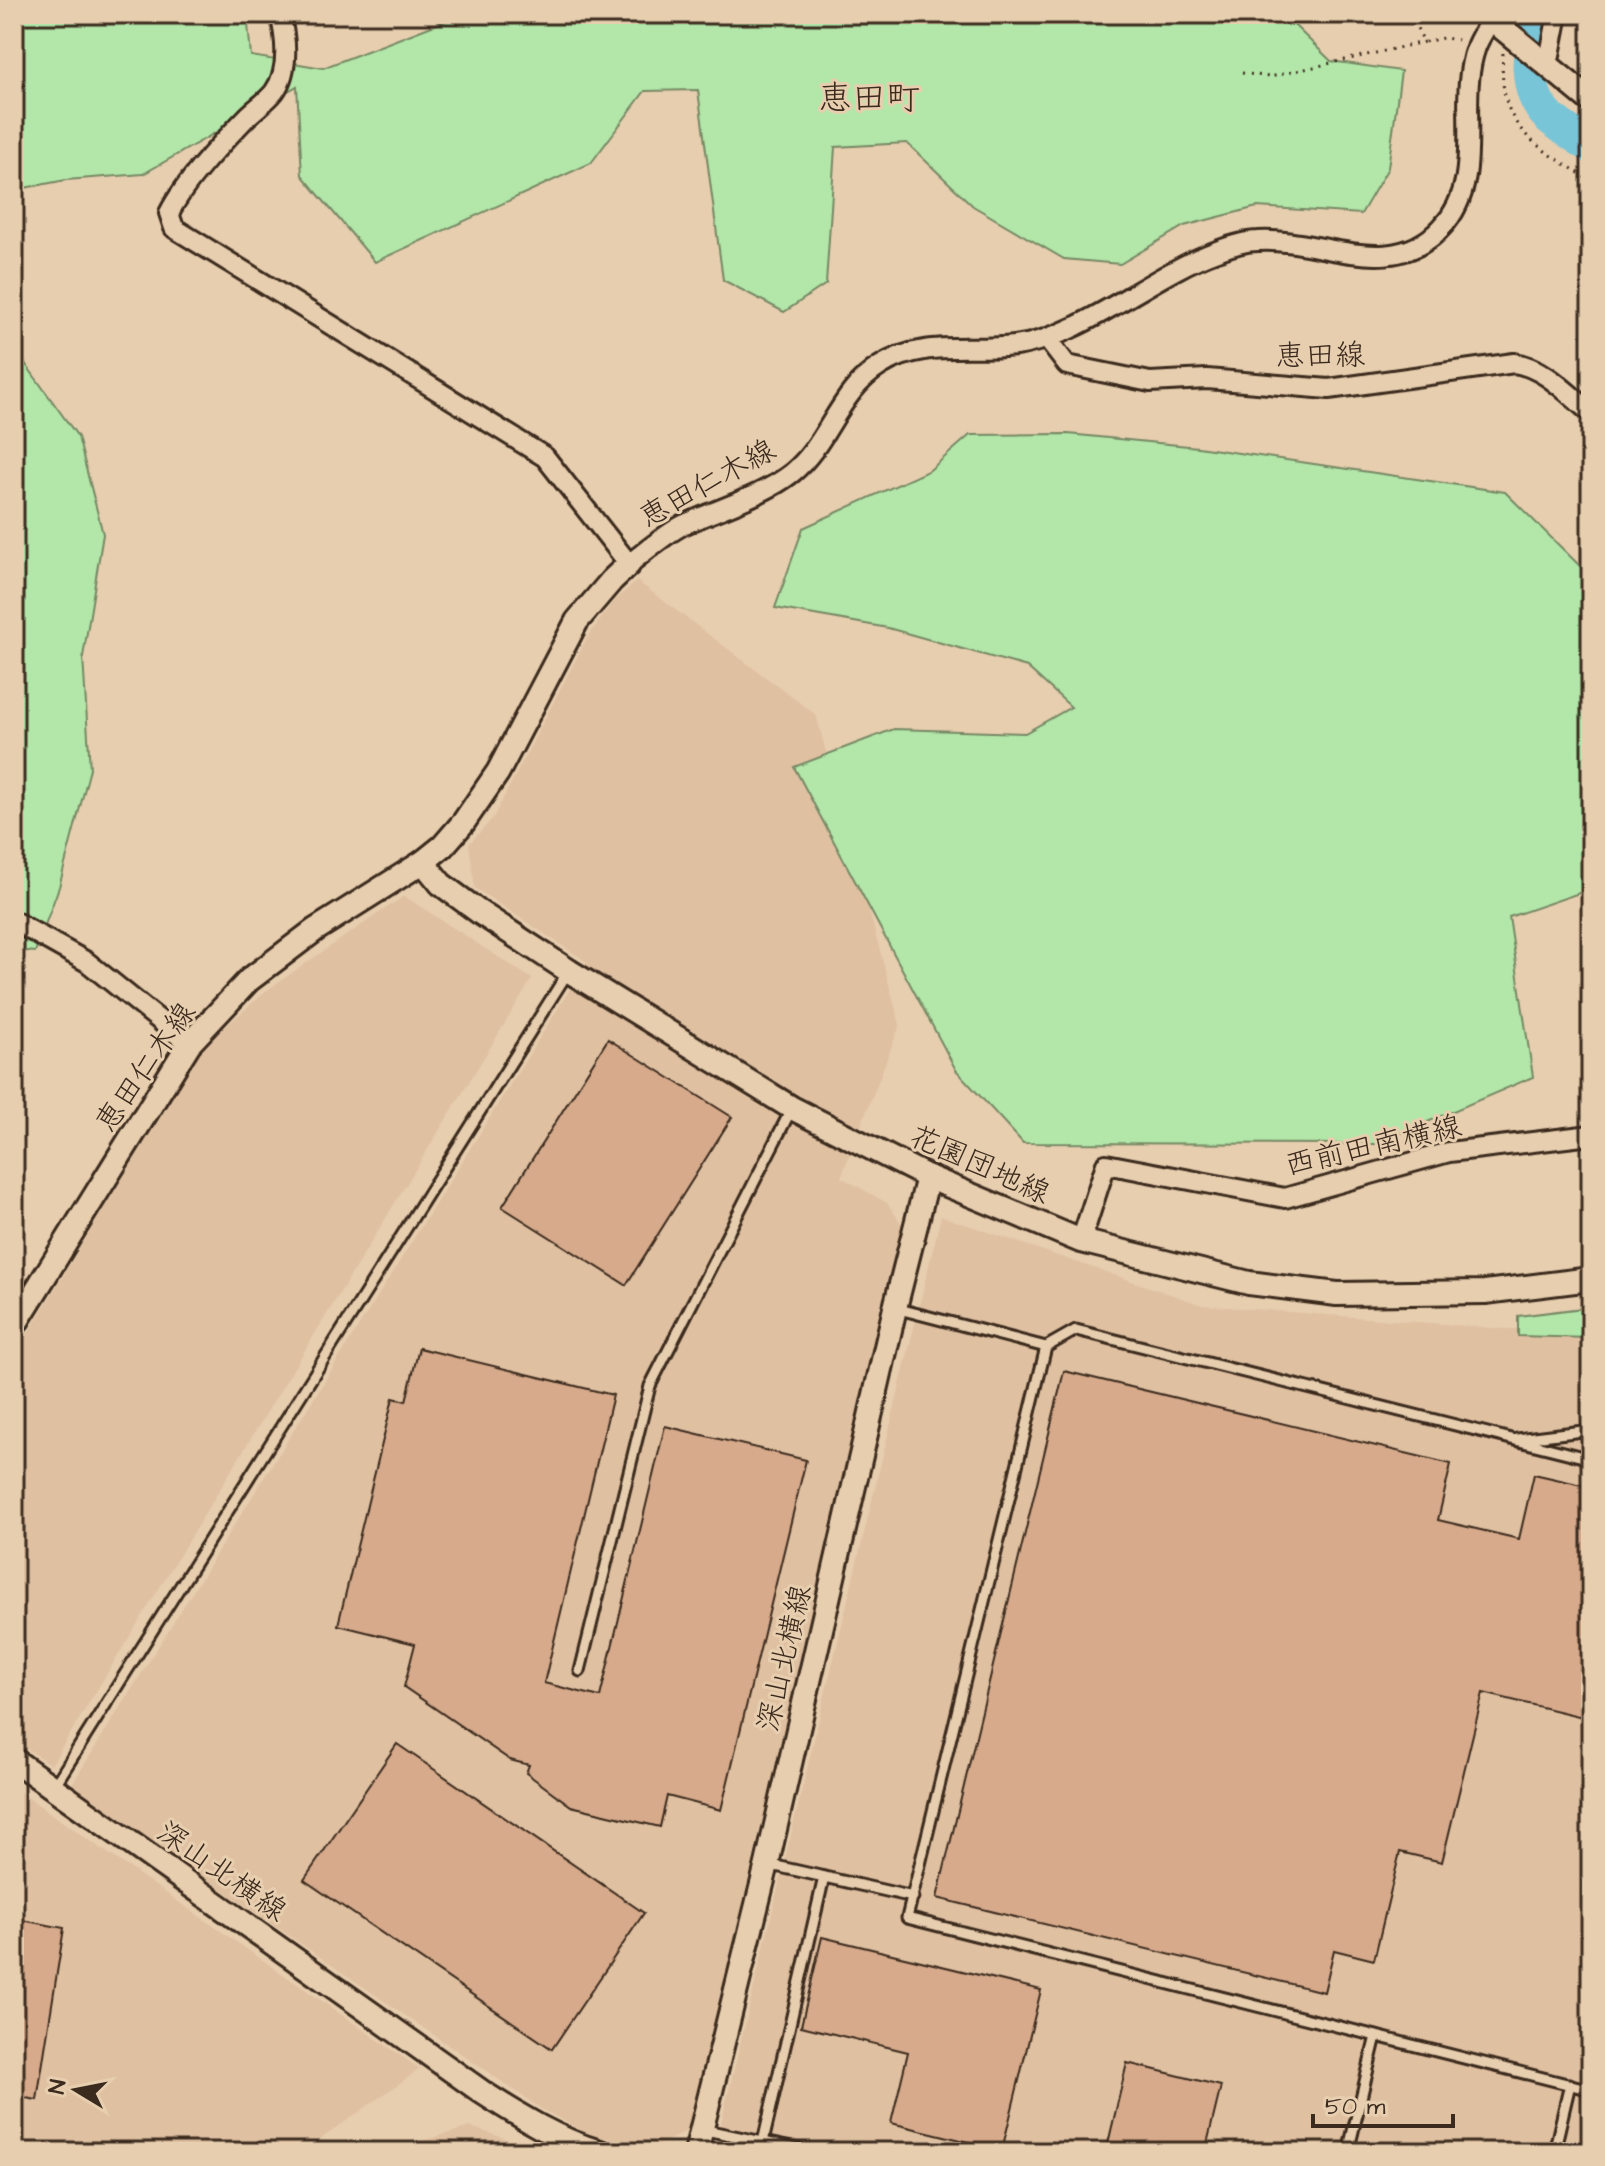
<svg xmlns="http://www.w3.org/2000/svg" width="1605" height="2166" viewBox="0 0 1605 2166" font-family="'Architects Daughter','Klee One',sans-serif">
	<rect width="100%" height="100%" fill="#e7ceaf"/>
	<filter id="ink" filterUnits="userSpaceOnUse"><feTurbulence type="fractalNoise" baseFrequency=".0125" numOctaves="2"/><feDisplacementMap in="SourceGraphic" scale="16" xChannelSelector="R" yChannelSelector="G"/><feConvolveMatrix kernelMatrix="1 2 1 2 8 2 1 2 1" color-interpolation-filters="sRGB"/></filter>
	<g filter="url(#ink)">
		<g fill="#dfc0a1">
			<path d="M637 581 816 715 900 1025 841 1177 887 1203 903 1226 689 2130 653 2148 590 2135 543 2110 71 1786 587 962 475 888 469 844 493 818 587 638 613 602Z"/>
			<path d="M404 896 532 979 51 1765 14 1740V1356L203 1046 270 988Z"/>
			<path d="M941 1216 1202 1305 1506 1329H1591V2152H714Z"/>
			<path d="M14 1788 420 2069 302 2152H14Z"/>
			<path d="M470 2127 547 2152H385Z"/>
		</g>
		<g fill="#b2e7a9" stroke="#768864" stroke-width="2">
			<path d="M14 14H247L251 56 323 68 463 14H1293L1294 25 1331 61 1401 71 1388 168 1361 214 1257 207 1184 226 1120 264 1064 259 973 206 907 143 835 147 826 284 784 312 723 280 698 90 645 91 591 163 375 262 302 175 297 86 143 174 66 180 19 189 14 196Z"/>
			<path d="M14 348 78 437 103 534 83 657 90 769 59 887 35 952 14 950Z"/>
			<path d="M1068 434 1198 447 1505 492 1591 577V889L1509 917 1533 1077 1376 1144 1023 1143 956 1070 794 767 894 729 1025 733 1071 707 1027 667 888 628 775 608 803 528 930 470 970 435Z"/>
			<path d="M1591 1307V1338L1518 1336V1316Z"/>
		</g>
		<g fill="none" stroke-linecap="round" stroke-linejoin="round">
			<path stroke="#79c5d8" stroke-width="34" d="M1536 14C1529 47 1522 92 1549 117 1562 128 1577 137 1591 146"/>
		</g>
		<g fill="#d6aa8b" stroke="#3b2a1e" stroke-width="2">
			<path d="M608 1039 732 1117 626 1285 502 1207Z"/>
			<path d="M419 1348 613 1395 544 1683 600 1697 665 1426 806 1460 721 1810 667 1796 660 1827 571 1806 526 1773 529 1765 510 1760 404 1687 415 1644 338 1625 393 1398 406 1401Z"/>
			<path d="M1064 1371 1451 1464 1438 1520 1519 1539 1534 1474 1591 1487V1719L1483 1693 1442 1862 1400 1852 1374 1960 1334 1950 1324 1992 937 1898Z"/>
			<path d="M397 1744 644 1913 552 2049 304 1880Z"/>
			<path d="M16 1919 64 1928 37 2100 14 2096Z"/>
			<path d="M822 1937 1041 1990 1002 2150 891 2123 908 2052 801 2026Z"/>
			<path d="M1127 2063 1221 2086 1205 2152H1106Z"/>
		</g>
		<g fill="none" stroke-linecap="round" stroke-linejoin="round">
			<defs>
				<g id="service">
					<path d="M895 1308 1046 1347"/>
					<path d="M1517 1439 1591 1430"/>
					<path d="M1591 1459 1076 1330 1046 1347 907 1918 1591 2090"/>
					<path d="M580 1671 650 1386 792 1108"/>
					<path d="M53 1788 568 972"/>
					<path d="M767 1864 913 1897"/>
					<path d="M701 2129 811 2152"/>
					<path d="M763 2142 824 1877"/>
					<path d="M1348 2152 1376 2036"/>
					<path d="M1554 2152 1570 2084"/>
				</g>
				<g id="minor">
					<path d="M280 14C286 38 290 70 274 92 267 101 255 109 247 117 221 144 186 180 169 213L174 228 545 457 629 564C646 551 664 535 683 525 717 509 763 496 792 473 829 443 838 392 880 366 922 339 968 352 1015 346 1083 337 1152 274 1217 251 1230 246 1245 241 1258 241 1320 237 1392 283 1442 227 1488 178 1455 105 1476 47 1479 38 1486 29 1490 20"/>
					<path d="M1548 65 1558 14"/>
					<path d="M1047 339 1067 365 1150 382 1207 379 1329 389 1514 363C1544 367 1568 394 1591 413"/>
					<path d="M14 921 87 962 189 1044"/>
					<path d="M1081 1241 1106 1164 1285 1198 1449 1152 1591 1135"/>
				</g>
				<g id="tertiary">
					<path d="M1485 14 1591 101"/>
					<path d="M423 862 441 884 479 912 569 971 792 1108 928 1177 1081 1241 1249 1283 1337 1294 1485 1292 1591 1279"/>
					<path d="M14 1326 189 1044 249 980 315 930 423 862 443 846 463 823 498 772 577 621 612 580 629 564"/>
					<path d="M14 1760 482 2092C519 2116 558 2140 600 2152"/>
					<path d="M696 2152 767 1864 895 1308 928 1177"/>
				</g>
			</defs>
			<use href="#service" stroke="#3b2a1e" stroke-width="15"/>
			<use href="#minor" stroke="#3b2a1e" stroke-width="24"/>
			<use href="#tertiary" stroke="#3b2a1e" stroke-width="28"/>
			<g stroke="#3b2a1e" stroke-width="3" stroke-dasharray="2 6" stroke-linecap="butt">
				<path d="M1410 14 1424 42 1443 38 1460 40"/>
				<path d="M1503 53C1497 131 1534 143 1591 181"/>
				<path d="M1242 73 1270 77 1424 42"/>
			</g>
			<use href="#service" stroke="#e7ceaf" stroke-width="9"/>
			<use href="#minor" stroke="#e7ceaf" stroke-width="18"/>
			<use href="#tertiary" stroke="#e7ceaf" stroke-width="22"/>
		</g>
	</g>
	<g text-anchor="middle" stroke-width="6" stroke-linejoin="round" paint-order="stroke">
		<g font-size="30" fill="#3b2a1e" stroke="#e7ceaf">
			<text transform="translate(1320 355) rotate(-1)" y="10">恵田線</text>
			<text transform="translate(707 483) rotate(-29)" y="10">恵田仁木線</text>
			<text transform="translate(145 1067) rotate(-55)" y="10">恵田仁木線</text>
			<text transform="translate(1373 1145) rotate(-13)" y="10">西前田南横線</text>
			<text transform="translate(980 1164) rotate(24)" y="10">花園団地線</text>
			<text transform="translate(784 1658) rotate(-77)" y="10">深山北横線</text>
			<text transform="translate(222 1871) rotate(35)" y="10">深山北横線</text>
		</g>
		<g font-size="34" fill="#3b2a1e" stroke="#e7ceaf">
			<text x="869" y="109">恵田町</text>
		</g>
	</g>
	<rect width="1605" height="2166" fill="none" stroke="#e7ceaf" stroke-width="48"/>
	<rect x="24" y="24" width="1557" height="2118" fill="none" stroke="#3b2a1e" stroke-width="3" filter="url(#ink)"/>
	<g transform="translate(76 2090) rotate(280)" stroke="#e7ceaf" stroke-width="6" paint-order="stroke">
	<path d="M0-6L14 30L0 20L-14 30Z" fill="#3b2a1e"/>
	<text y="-12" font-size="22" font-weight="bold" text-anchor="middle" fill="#3b2a1e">N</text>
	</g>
	<path d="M1313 2114v12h140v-12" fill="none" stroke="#3b2a1e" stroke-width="4"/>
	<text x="1325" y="2114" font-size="24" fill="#3b2a1e" stroke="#e7ceaf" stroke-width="6" paint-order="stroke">50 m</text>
</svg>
